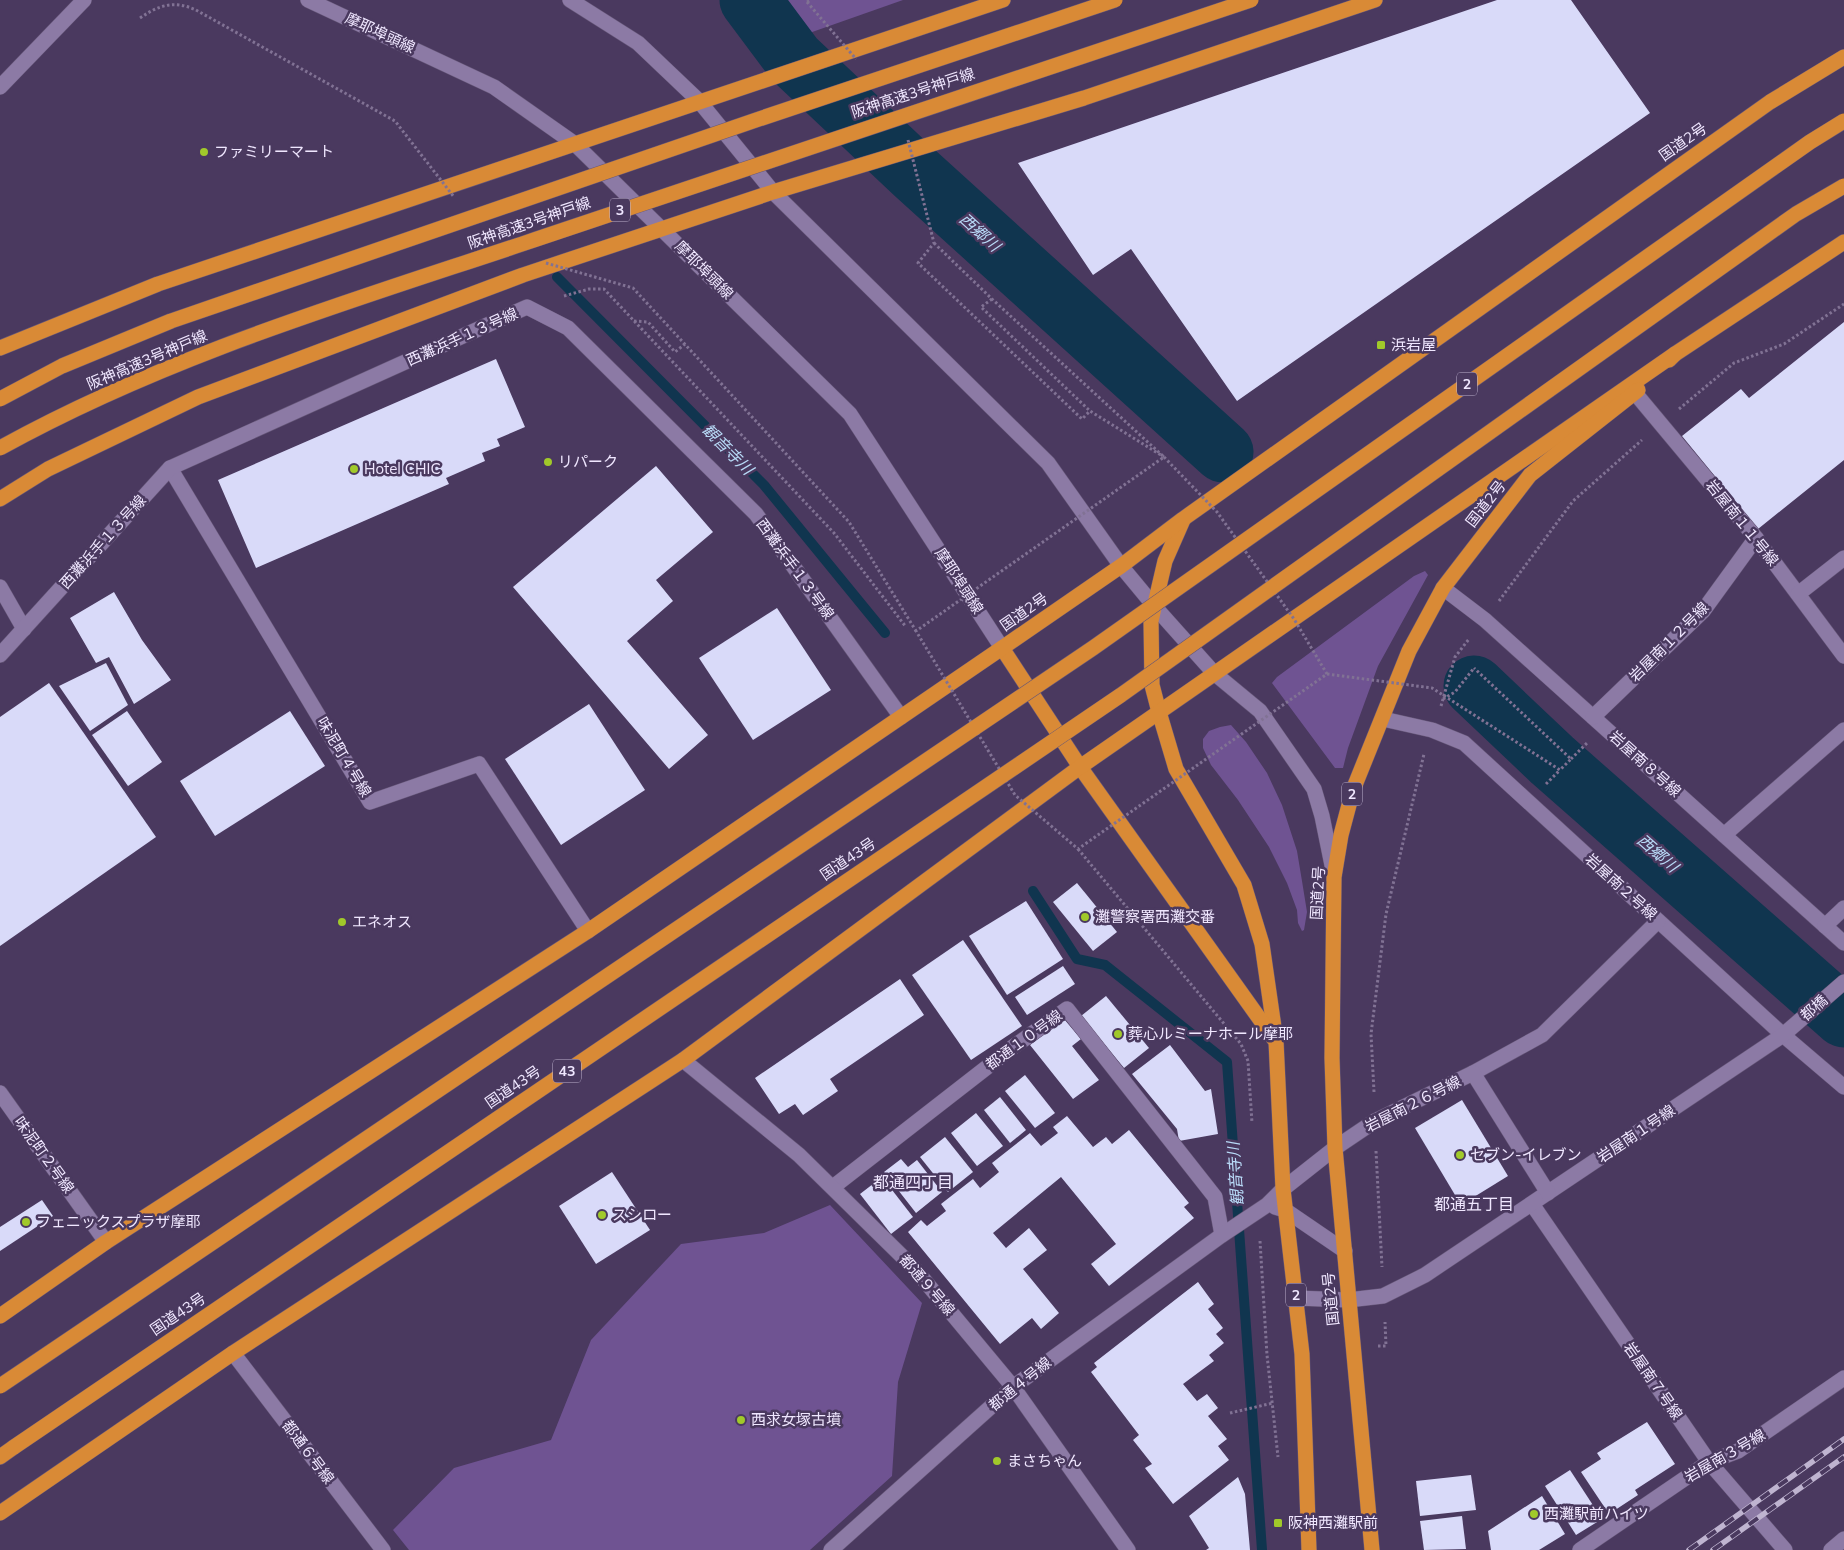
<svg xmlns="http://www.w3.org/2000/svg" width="1844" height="1550" viewBox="0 0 1844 1550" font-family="Mulish,'Noto Sans JP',sans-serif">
	<rect width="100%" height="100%" fill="#4a395f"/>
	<g fill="#6f5392">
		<path d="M776 0H903L798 37Z"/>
		<path d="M1425 571 1428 575 1378 666 1348 748 1343 768H1335L1272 683 1277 677 1414 576Z"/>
		<path d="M1231 725 1246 742 1267 773 1282 805 1297 851 1302 881 1307 912 1304 930 1302 931 1298 923 1297 910 1287 883 1269 847 1238 800 1211 765 1203 748V739L1209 731 1220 727Z"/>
		<path d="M830 1205 922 1303 898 1382 892 1476 810 1550H409L393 1530 454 1468 551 1440 591 1340 681 1244 764 1233Z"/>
	</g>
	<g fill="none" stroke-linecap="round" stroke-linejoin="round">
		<g stroke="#10354f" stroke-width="10">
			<path d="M557 277 764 485 885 633"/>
			<path d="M1033 891 1077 959 1105 965 1227 1062 1262 1550"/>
		</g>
		<g stroke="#10354f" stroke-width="61">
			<path d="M750 0 794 59 916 174 1223 452"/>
			<path d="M1474 686 1552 760 1844 1017"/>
		</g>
	</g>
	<g fill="#d9daf9">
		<path d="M1497 0H1571L1650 113 1237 401 1131 249 1093 275 1018 163Z"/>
		<path d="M1844 322V460L1758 529 1682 436 1741 389 1749 398Z"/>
		<path d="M496 359 525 427 497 439 500 446 482 453 485 461 446 478 449 484 256 568 218 480Z"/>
		<path d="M656 466 713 532 656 580 673 601 627 641 708 735 669 769 513 587Z"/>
		<path d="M114 592 142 640 171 680 134 704 109 657 96 663 70 618Z"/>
		<path d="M777 608 831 690 753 740 699 658Z"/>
		<path d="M106 663 128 705 90 731 59 686Z"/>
		<path d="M49 683 156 837 0 946V717Z"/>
		<path d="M589 704 645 790 561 845 505 759Z"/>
		<path d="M127 711 162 762 128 786 92 735Z"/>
		<path d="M290 711 325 766 215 836 180 781Z"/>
		<path d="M1077 883 1117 932 1093 951 1053 902Z"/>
		<path d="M1026 901 1063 959 1007 995 969 936Z"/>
		<path d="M963 940 1022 1026 971 1060 912 975Z"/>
		<path d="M1063 966 1075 984 1027 1015 1015 997Z"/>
		<path d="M900 979 924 1015 830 1079 838 1091 803 1115 795 1104 779 1114 755 1078Z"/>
		<path d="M1106 996 1149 1048 1124 1068 1081 1016Z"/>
		<path d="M1064 1019 1081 1039 1072 1046 1099 1080 1073 1099 1030 1045Z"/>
		<path d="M1170 1045 1205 1091 1211 1089 1218 1134 1179 1141 1177 1129 1132 1074Z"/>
		<path d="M1025 1075 1055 1113 1035 1128 1005 1091Z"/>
		<path d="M1000 1097 1026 1130 1010 1143 984 1110Z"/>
		<path d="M1462 1100 1508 1176 1461 1205 1415 1128Z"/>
		<path d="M976 1113 1003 1146 977 1166 951 1133Z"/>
		<path d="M1067 1116 1093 1147 1106 1137 1112 1144 1129 1130 1189 1203 1184 1207 1194 1218 1109 1286 1091 1264 1116 1244 1061 1177 993 1233 1006 1248 1029 1228 1047 1250 1023 1269 1059 1313 1041 1329 1032 1318 1000 1344 908 1232 921 1220 927 1226 946 1211 941 1204 973 1179 980 1188 999 1172 992 1163 1030 1133 1041 1146 1058 1133 1053 1127Z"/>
		<path d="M945 1137 973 1172 948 1192 920 1157Z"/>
		<path d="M901 1159 908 1167 917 1160 942 1192 916 1213 884 1172Z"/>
		<path d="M612 1172 650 1230 596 1264 559 1206Z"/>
		<path d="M882 1177 913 1217 891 1234 860 1194Z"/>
		<path d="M42 1200 53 1216 0 1251V1227Z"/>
		<path d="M1198 1282 1214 1304 1208 1309 1223 1328 1216 1334 1224 1343 1209 1355 1214 1361 1183 1384 1197 1401 1207 1394 1218 1408 1208 1416 1227 1439 1218 1446 1229 1460 1173 1504 1145 1468 1152 1464 1133 1440 1139 1435 1091 1372 1097 1367 1094 1363Z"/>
		<path d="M1647 1422 1675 1464 1635 1490 1638 1495 1609 1514 1581 1472 1601 1459 1597 1453Z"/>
		<path d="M1570 1470 1602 1519 1576 1535 1545 1486Z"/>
		<path d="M1471 1475 1476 1510 1420 1516 1416 1481Z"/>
		<path d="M1238 1477 1245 1494 1250 1550H1206L1209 1548 1189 1516Z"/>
		<path d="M1542 1496 1565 1534 1539 1550H1491L1488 1531Z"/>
		<path d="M1462 1516 1466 1549 1424 1550 1420 1521Z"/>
	</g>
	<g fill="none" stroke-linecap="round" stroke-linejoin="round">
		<defs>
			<path id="lane" d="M833 1187 1013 1047 1067 1009 1215 1197 1222 1235"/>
			<g id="street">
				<path d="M1635 393 1756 538 1844 656"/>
				<path d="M170 468 370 802 479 764 588 931"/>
				<path d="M0 587 24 629"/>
				<path d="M1443 588 1485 620 1844 943"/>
				<path d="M1798 594 1844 558"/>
				<path d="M0 655 170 468 527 307 568 328 756 514 901 717"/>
				<path d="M1593 717 1703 611 1756 538"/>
				<path d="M1383 719 1432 730 1464 743 1783 1035 1844 1087"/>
				<path d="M1724 835 1844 730"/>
				<path d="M1825 926 1844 908"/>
				<path d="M683 1060 799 1155 914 1268 1013 1387 1128 1550"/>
				<path d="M1473 1073 1542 1035 1658 921"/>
				<path d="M0 1093 106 1242"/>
				<path d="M1532 1204 1709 1462 1785 1550"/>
				<path d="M1275 1207 1285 1210 1345 1251"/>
				<path d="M1296 1298 1348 1300 1383 1296 1425 1275 1783 1035 1844 982"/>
				<path d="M233 1353 383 1550"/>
				<path d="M831 1550 1013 1387 1222 1235 1267 1205 1283 1189 1335 1148 1375 1121 1473 1073 1548 1193"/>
				<path d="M1580 1550 1709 1462 1738 1451 1844 1378"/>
				<path d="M1831 1550 1844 1539"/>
			</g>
			<g id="secondary">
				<path d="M308 0 494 87 575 144 850 414 1002 648"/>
				<path d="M570 0 638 43 699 101 773 192 1048 463 1121 566 1155 607 1214 673 1260 711 1314 789 1322 816 1334 875"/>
				<path d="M0 87 84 0"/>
			</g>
			<g id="highway">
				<path d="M0 348 158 284 1003 0"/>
				<path d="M1669 360 1675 354 1844 242"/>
				<path d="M0 499 48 469 198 397 523 275 773 192 1084 98 1375 0"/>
				<path d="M1183 520 1165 561 1151 621 1152 685 1159 712 1176 769 1244 885 1262 944 1276 1041 1283 1189 1302 1354 1309 1550"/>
				<path d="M1002 648 1080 767 1274 1039"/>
				<path d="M0 1316 106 1242 588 931 1002 648 1121 566 1183 519 1770 102 1844 57"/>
				<path d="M0 1457 14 1447"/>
				<path d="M0 1513 233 1353 683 1060 1080 767 1675 354"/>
				<path d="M1372 1550 1335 1148 1332 1058 1334 877 1341 835 1353 790 1409 651 1443 588 1530 475 1638 390"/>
			</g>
		</defs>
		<use href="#lane" stroke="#665778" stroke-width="16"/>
		<use href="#street" stroke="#665778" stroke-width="16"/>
		<use href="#secondary" stroke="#665778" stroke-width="16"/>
		<use href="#highway" stroke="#665778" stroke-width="16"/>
		<g stroke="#817294" stroke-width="3" stroke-dasharray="2.5 2.5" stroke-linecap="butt">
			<path d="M807 2 811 0"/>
			<path d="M140 18C159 5 174 0 196 10"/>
			<path d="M934 243 992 299 1164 457"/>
			<path d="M564 296 589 289H604L834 533 906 627"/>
			<path d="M992 299 981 307 1090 411"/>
			<path d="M634 321 648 322 675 352 685 344"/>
			<path d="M1679 409 1734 363 1784 344 1844 304"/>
			<path d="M1499 601 1573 501 1642 440"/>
			<path d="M1443 699 1455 692 1474 668"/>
			<path d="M1441 706 1455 657 1469 639"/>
			<path d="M1571 759 1587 743"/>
			<path d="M1546 784 1560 770"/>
			<path d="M1078 849 1241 1044 1248 1061 1252 1123"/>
			<path d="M1374 1092 1371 1034 1386 914 1424 754"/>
			<path d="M1376 1151 1382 1267"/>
			<path d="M1260 1241 1267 1355 1278 1457"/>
			<path d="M1378 1346H1386L1385 1322"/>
			<path d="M1230 1413 1273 1403"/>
		</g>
		<use href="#lane" stroke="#8c7aa5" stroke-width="15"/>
		<use href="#street" stroke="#8c7aa5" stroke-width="15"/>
		<use href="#secondary" stroke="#8c7aa5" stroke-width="15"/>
		<use href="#highway" stroke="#d98a36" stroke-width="15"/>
		<defs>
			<g id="rail">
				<path d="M1689 1550 1844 1439"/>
				<path d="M1713 1550 1844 1457"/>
			</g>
		</defs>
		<use href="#rail" stroke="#bfb4d0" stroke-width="5.5"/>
		<use href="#rail" stroke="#4a395f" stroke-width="4" stroke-dasharray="11" stroke-linecap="butt"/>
		<defs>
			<g id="highway-bridge">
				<path d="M0 399 62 366 171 321 759 119 1115 0"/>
				<path d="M0 448C164 357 345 303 522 244 764 161 1007 81 1251 0"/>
				<path d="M0 1386 1093 648 1810 142 1844 121"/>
				<path d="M14 1447 1121 695 1796 214 1844 186"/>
			</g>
		</defs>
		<use href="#highway-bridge" stroke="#665778" stroke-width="16" stroke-linecap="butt"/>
		<g stroke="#817294" stroke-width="3" stroke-dasharray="2.5 2.5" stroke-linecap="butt">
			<path d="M807 2 856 59"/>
			<path d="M196 10 395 121 454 197"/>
			<path d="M908 140 934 243 918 263 1082 419 1090 411 1164 457"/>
			<path d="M546 263 633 288 849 522 916 631"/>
			<path d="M1164 457 1217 512 1294 619 1327 674 1078 849 1015 795 916 631Z"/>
			<path d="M1327 674 1432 688 1560 770 1571 759 1474 668"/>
		</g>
		<use href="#highway-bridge" stroke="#d98a36" stroke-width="15"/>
	</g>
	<g fill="#a1c92a" stroke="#4a395f" stroke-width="2">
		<circle cx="204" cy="152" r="5"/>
		<rect x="1376" y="340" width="10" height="10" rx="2.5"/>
		<circle cx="548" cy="462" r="5"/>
		<circle cx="354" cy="469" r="5"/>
		<circle cx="1085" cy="917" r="5"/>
		<circle cx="342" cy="922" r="5"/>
		<circle cx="1118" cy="1034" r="5"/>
		<circle cx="1460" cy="1155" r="5"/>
		<circle cx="602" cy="1215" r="5"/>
		<circle cx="26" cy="1222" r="5"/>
		<circle cx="741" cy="1420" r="5"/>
		<circle cx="997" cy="1461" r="5"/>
		<circle cx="1534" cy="1514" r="5"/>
		<rect x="1273" y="1518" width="10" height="10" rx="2.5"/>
	</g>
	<g text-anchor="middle" stroke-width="5" stroke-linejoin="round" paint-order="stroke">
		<g fill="#4a395f" stroke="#beb3cf" stroke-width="1">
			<rect x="610" y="198.5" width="20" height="23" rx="4"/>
			<rect x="1457" y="372.5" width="20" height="23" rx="4"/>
			<rect x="1342" y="782.5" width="20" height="23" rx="4"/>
			<rect x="553" y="1059.5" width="28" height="23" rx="4"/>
			<rect x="1286" y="1283.5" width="20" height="23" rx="4"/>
		</g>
		<g font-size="14" font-weight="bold" fill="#f0e7ff">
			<text x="620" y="215">3</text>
			<text x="1467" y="389">2</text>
			<text x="1352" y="799">2</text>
			<text x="567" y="1076">43</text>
			<text x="1296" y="1300">2</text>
		</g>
		<g font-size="15" fill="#f0e7ff" stroke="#4a395f">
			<text transform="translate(380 33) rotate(25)" y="5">摩耶埠頭線</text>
			<text transform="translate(913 93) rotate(-18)" y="5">阪神高速3号神戸線</text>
			<text transform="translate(1683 142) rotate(-35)" y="5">国道2号</text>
			<text transform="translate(529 223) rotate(-19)" y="5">阪神高速3号神戸線</text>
			<text transform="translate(704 270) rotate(45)" y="5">摩耶埠頭線</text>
			<text transform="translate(462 337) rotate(-24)" y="5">西灘浜手１３号線</text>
			<text transform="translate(147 360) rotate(-23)" y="5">阪神高速3号神戸線</text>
			<text transform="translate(1486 504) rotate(-52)" y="5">国道2号</text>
			<text transform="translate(1742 523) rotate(51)" y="5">岩屋南１１号線</text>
			<text transform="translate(103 542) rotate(-48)" y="5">西灘浜手１３号線</text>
			<text transform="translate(795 569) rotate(54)" y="5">西灘浜手１３号線</text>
			<text transform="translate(959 581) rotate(57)" y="5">摩耶埠頭線</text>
			<text transform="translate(1024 612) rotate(-35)" y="5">国道2号</text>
			<text transform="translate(1669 642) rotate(-45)" y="5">岩屋南１２号線</text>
			<text transform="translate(344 757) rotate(59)" y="5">味泥町４号線</text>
			<text transform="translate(1645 764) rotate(42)" y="5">岩屋南８号線</text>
			<text transform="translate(848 859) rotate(-34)" y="5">国道43号</text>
			<text transform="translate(1621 887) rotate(42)" y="5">岩屋南２号線</text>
			<text transform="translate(1318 893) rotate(-87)" y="5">国道2号</text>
			<text transform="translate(1814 1008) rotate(-41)" y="5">都橋</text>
			<text transform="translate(1024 1040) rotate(-36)" y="5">都通１０号線</text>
			<text transform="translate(513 1087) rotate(-34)" y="5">国道43号</text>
			<text transform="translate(1413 1104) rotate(-27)" y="5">岩屋南２６号線</text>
			<text transform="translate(1636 1134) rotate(-34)" y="5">岩屋南１号線</text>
			<text transform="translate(44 1155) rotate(54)" y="5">味泥町２号線</text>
			<text transform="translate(927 1285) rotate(49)" y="5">都通９号線</text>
			<text transform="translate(1331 1299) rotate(-96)" y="5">国道2号</text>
			<text transform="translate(178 1314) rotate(-34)" y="5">国道43号</text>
			<text transform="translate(1653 1381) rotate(55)" y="5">岩屋南７号線</text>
			<text transform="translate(1020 1384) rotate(-39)" y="5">都通４号線</text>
			<text transform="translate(308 1452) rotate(53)" y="5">都通６号線</text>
			<text transform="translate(1725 1456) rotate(-30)" y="5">岩屋南３号線</text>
		</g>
		<g font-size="15" fill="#f0e7ff" stroke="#4a395f" text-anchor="start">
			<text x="214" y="157">ファミリーマート</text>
			<text x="1391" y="350">浜岩屋</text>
			<text x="558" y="467">リパーク</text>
			<text x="364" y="474">Hotel CHIC</text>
			<text x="1095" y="922">灘警察署西灘交番</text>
			<text x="352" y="927">エネオス</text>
			<text x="1128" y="1039">葬心ルミーナホール摩耶</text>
			<text x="1470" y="1160">セブン-イレブン</text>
			<text x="612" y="1220">スシロー</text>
			<text x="36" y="1227">フェニックスプラザ摩耶</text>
			<text x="751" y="1425">西求女塚古墳</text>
			<text x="1007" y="1466">まさちゃん</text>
			<text x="1544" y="1519">西灘駅前ハイツ</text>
			<text x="1288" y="1528">阪神西灘駅前</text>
		</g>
		<g font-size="16" font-style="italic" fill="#b8daf7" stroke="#4a395f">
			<text transform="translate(980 232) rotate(42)" y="6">西郷川</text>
			<text transform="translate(728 449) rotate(45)" y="6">観音寺川</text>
			<text transform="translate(1658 853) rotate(41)" y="6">西郷川</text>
			<text transform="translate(1235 1174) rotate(-94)" y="6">観音寺川</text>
		</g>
		<g font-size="16" fill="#f0e7ff" stroke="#4a395f">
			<text x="913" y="1188">都通四丁目</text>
			<text x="1474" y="1210">都通五丁目</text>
		</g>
	</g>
</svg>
